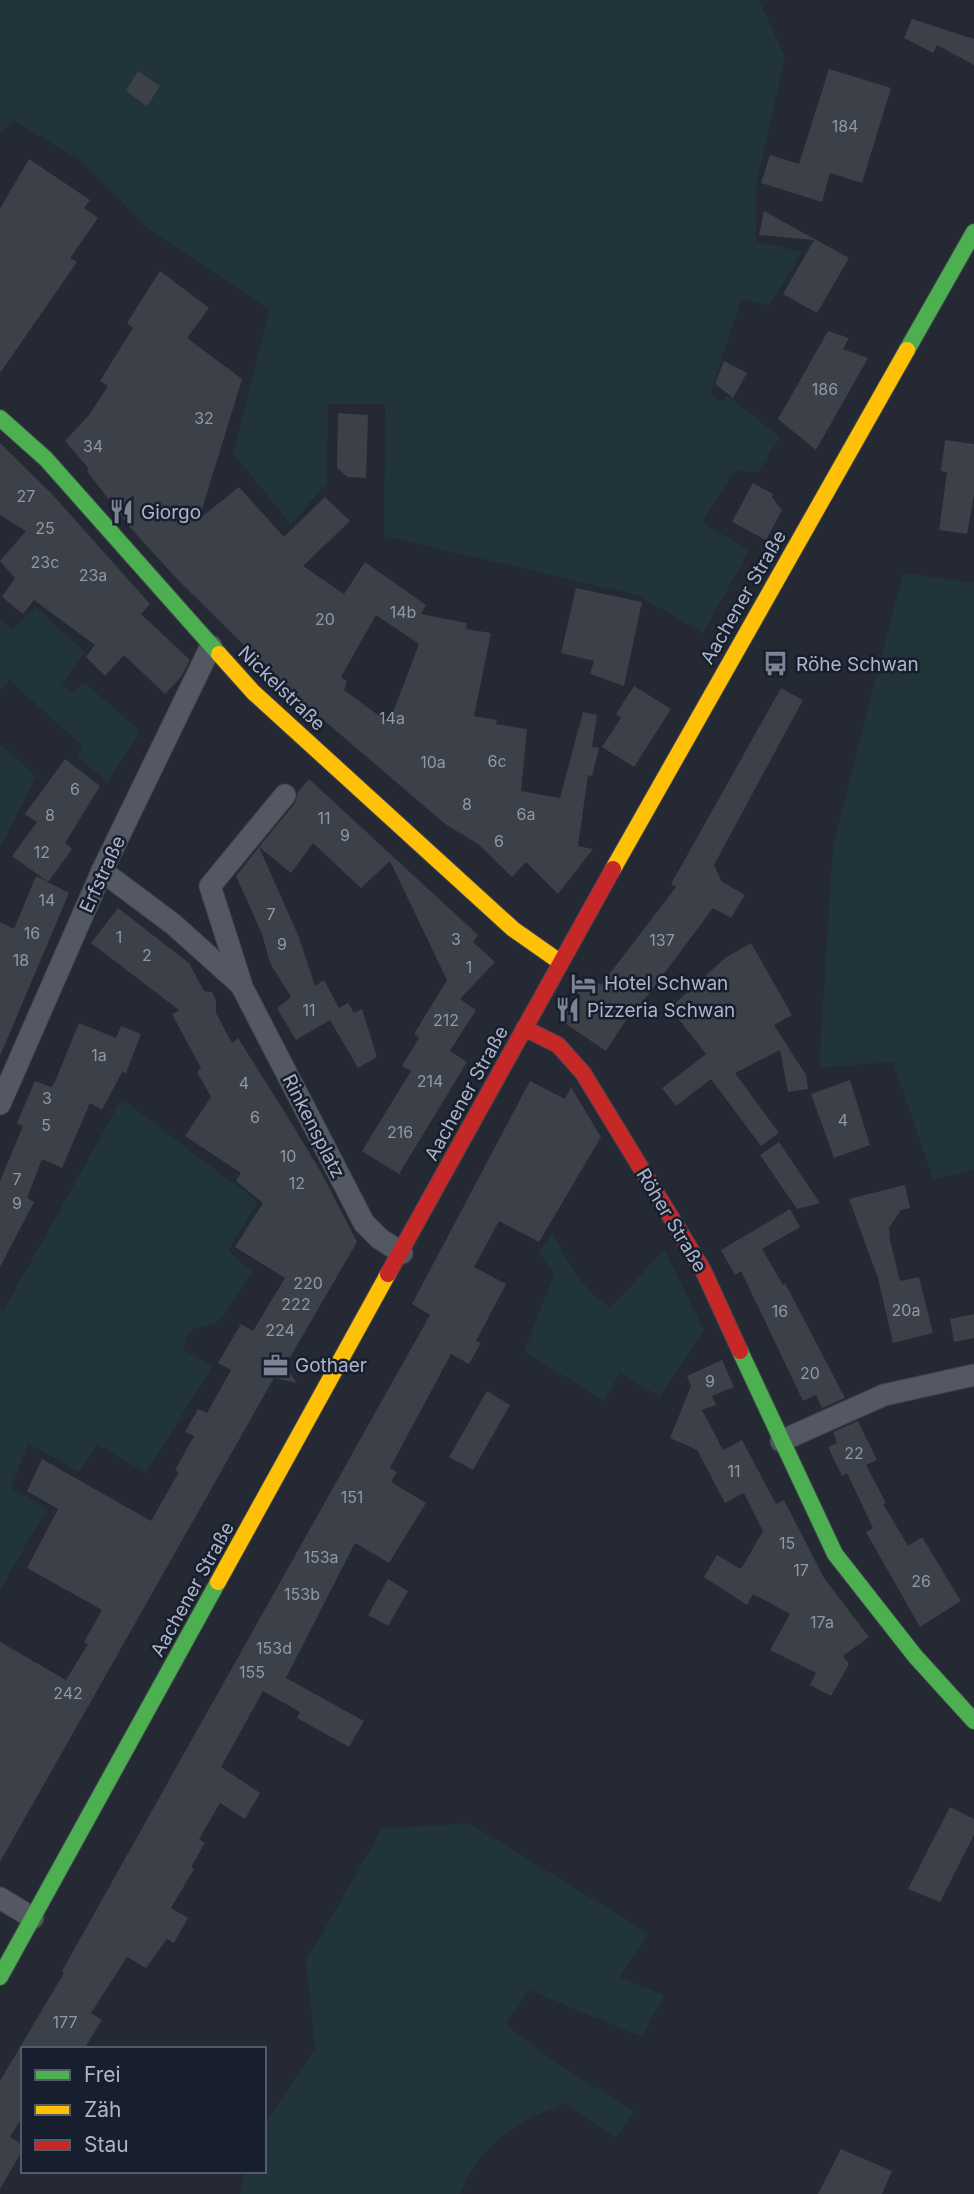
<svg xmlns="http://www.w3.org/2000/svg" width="974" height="2194" viewBox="0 0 974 2194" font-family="Inter,sans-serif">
	<rect width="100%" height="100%" fill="#242933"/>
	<g fill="#213439">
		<path d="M0 0H759L785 57 756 187V241L802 252 769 306 742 298 710 393 723 402 727 395 780 437 758 472 734 471 702 522 749 551 703 633 637 595 384 536 385 404H328L327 484 290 524 233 453 270 310 148 229 82 161 14 121 0 132Z"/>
		<path d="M903 573 974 583V1170L933 1179 893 1062 819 1068 833 845Z"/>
		<path d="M35 607 85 652 62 684 71 693 85 683 140 731 108 782 77 756 83 746 9 680 0 692V620L12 630Z"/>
		<path d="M0 744 36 777 0 848Z"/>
		<path d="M122 1099 258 1202 228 1251 253 1272 221 1320 190 1331 183 1349 212 1367 146 1473 97 1444 79 1472 28 1444 11 1488 47 1509 0 1590V1310L3 1311Z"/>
		<path d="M553 1232C566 1261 583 1290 611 1308L664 1249 704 1330 660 1397 620 1372 604 1401 524 1351 554 1275 539 1252Z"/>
		<path d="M469 1823 648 1933 619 1977 664 1995 642 2037 529 1990 506 2025 556 2063 635 2112 615 2138 566 2103C511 2124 485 2140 460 2194H240L245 2171H264V2125L315 2048 306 1961 382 1829Z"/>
	</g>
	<g fill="#3b4049" fill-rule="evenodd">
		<path d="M912 19 974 39V65L937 45 933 53 904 38Z"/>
		<path d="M829 69 891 88 862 183 830 173 822 202 761 183 770 155 799 164Z"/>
		<path d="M138 71 160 86 147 106 126 91Z"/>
		<path d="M29 159 90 200 84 208 98 218 70 258 77 262 0 373V209Z"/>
		<path d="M764 211 849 258 817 313 783 294 814 240 759 235Z"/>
		<path d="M160 271 209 308 187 338 242 379 199 519 239 487 284 537 325 497 350 521 303 566 344 594 365 562 426 605 421 614 467 623 466 629 491 633 474 716 497 720 496 724 527 729 521 791 560 798 583 712 597 715 592 747 599 748 592 776 588 775 578 846 593 849 558 894 526 862 512 877 478 844 445 824 292 693 175 577 128 525 87 471 89 469 65 441 89 415 108 386 100 381 133 328 127 323ZM376 615 419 644 389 723 344 690 347 681 341 677Z"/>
		<path d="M828 331 849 338 843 349 868 358 816 450 778 419Z"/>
		<path d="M724 361 747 373 733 398 715 384Z"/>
		<path d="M338 413 368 415 366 478 348 477 337 468Z"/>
		<path d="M945 440 974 444V495L967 534 939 530 947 472 941 471Z"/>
		<path d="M0 443 52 494 150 604 141 614 190 660 181 677 165 694 124 655 105 676 86 657 95 645 34 600 23 614 2 597 15 578 0 561 26 531 0 515Z"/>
		<path d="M753 483 773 494 772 497 782 510 766 540 732 522Z"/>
		<path d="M576 588 642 602 624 686 590 674 594 661 561 653Z"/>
		<path d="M634 686 671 709 634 767 602 747 621 718 616 714Z"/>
		<path d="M781 688 803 700 714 865 722 882 745 895 731 918 713 908 636 1011 633 1009 606 1051 560 1020 587 975 601 985 676 887 671 884Z"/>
		<path d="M65 759 100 786 65 843 72 849 48 882 12 856 37 822 25 814Z"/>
		<path d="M309 779 478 935 473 942 495 962 460 999 476 1010 450 1051 467 1062 399 1174 362 1151 411 1071 402 1066 419 1038 414 1034 447 980 390 861 361 888 313 843 291 873 259 847 295 803 298 792Z"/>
		<path d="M259 847 298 935 315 986 324 980 339 1008 348 1003 354 1013 362 1009 377 1057 358 1068 330 1020 296 1040 277 1008 291 997 270 963 262 934 236 876Z"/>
		<path d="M36 876 69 893 0 1056V922L14 929Z"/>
		<path d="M118 908 189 963 204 991 212 992 216 1000V1013L232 1043 238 1038 284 1111 321 1172 357 1242 285 1366 297 1383 274 1378 0 1862V1642L66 1680 88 1644 84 1642 102 1610 27 1568 58 1509 27 1491 42 1459 151 1521 179 1472 175 1470 194 1436 185 1432 198 1409 207 1413 231 1370 218 1363 241 1324 253 1331 285 1278 235 1247 263 1203 236 1181 241 1173 185 1136 211 1097 197 1072 201 1068 172 1014 179 1010 91 943Z"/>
		<path d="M751 943 792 1015 774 1025 806 1075 808 1089 788 1092 780 1050 735 1073 779 1133 761 1146 711 1079 676 1106 662 1088 706 1054 670 1008 725 958Z"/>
		<path d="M79 1023 116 1038 121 1026 141 1034 126 1073 122 1072 102 1110 90 1103 62 1168 42 1159 27 1198 34 1202 0 1267V1181L23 1126 17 1123 35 1081 51 1087 54 1084Z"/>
		<path d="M850 1080 870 1145 834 1158 811 1094Z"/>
		<path d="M530 1081 565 1099 571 1087 601 1137 539 1242 499 1221 474 1267 506 1284 476 1341 481 1343 469 1364 451 1354 390 1468 397 1472 391 1482 426 1503 389 1563 355 1543 286 1678 364 1721 349 1747 297 1718 300 1712 263 1691 221 1767 260 1793 245 1819 220 1803 199 1839 205 1843 191 1867 194 1869 171 1908 188 1918 174 1943 167 1939 146 1968 127 1957 91 2013 102 2020 84 2049H23V2116L10 2137 23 2145V2149L0 2189V2081L64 1973 62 1971 430 1315 412 1304Z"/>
		<path d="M779 1142 820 1203 797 1209 760 1155Z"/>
		<path d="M905 1185 910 1208 901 1210 889 1228 890 1240 900 1281 919 1277 933 1333 893 1343 878 1278 849 1199Z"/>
		<path d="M790 1209 800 1227 762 1249 783 1285 785 1283 845 1398 822 1408 816 1395 803 1401 741 1271 735 1275 721 1250Z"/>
		<path d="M974 1314V1338L954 1342 950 1319Z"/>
		<path d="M722 1360 734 1387 712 1396 716 1405 702 1410 723 1450 742 1440 776 1504 784 1500 824 1578 869 1637 843 1656 849 1664 831 1696 810 1685 816 1673 770 1650 790 1614 753 1594 747 1605 704 1577 717 1555 741 1569 763 1531 744 1493 725 1503 697 1450 670 1438 691 1386 687 1376Z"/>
		<path d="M487 1391 510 1405 473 1470 449 1457Z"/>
		<path d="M858 1421 877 1460 866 1465 886 1503 883 1504 908 1546 922 1537 961 1601 920 1627 866 1532 873 1528 847 1473 842 1476 828 1447 837 1443 833 1432Z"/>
		<path d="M388 1579 408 1591 388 1626 368 1615Z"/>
		<path d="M950 1807 974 1819V1835L940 1902 908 1889Z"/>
		<path d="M841 2149 892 2171 882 2194H818Z"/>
	</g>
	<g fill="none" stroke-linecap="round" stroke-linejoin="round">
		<defs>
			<g id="street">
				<path d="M102 871 173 924 241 985 364 1223 380 1239 402 1253"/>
				<path d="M241 983 210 886 285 795"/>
				<path d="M0 1104 102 871 211 646"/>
				<path d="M781 1441 884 1395 974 1375"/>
				<path d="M0 1898 33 1918"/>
			</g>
			<g id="fast">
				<path d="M907 350 974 232"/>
				<path d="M0 418 46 459 219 654"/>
				<path d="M740 1351 835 1554 915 1656 974 1721"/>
				<path d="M0 1977 218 1582"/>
			</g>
			<g id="slow">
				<path d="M219 654 253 692 513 929 560 962"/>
				<path d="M613 869 907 350"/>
				<path d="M218 1582 388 1274"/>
			</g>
			<g id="jam">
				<path d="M524 1028 558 1045 583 1073 703 1270 740 1351"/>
				<path d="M388 1274 613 869"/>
			</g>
		</defs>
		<use href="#street" stroke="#40444c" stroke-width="23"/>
		<use href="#fast" stroke="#40444c" stroke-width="18"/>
		<use href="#slow" stroke="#40444c" stroke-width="18"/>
		<use href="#jam" stroke="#40444c" stroke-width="18"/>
		<use href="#street" stroke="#545862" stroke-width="21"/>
		<use href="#fast" stroke="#4caf50" stroke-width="16"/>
		<use href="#slow" stroke="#ffc107" stroke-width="16"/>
		<use href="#jam" stroke="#c62828" stroke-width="16"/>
	</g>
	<defs>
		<symbol id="restaurant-bare" viewBox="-9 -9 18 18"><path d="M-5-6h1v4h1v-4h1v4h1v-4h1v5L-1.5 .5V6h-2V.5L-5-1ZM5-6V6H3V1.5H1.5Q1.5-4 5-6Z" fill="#7c8493" stroke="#171f2e" stroke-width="2.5" paint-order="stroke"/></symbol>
		<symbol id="bus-bare" viewBox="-9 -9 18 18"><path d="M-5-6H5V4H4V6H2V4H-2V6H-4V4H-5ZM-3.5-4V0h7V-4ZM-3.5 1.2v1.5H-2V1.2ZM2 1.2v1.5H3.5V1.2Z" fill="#7c8493" stroke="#171f2e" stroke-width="2.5" paint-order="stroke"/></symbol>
		<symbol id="hotel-bare" viewBox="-9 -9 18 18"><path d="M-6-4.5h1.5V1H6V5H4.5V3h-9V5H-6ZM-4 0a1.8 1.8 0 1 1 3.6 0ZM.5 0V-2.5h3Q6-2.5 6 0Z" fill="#7c8493" stroke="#171f2e" stroke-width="2.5" paint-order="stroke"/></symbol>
		<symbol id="office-bare" viewBox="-9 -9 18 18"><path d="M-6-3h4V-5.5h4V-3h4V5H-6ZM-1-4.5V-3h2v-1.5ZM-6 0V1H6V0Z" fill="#7c8493" stroke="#171f2e" stroke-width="2.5" paint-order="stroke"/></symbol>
	</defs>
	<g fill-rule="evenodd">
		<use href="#restaurant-bare" x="104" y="494" width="35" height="35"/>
		<use href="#bus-bare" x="758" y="646" width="35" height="35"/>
		<use href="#hotel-bare" x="566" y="966" width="35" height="35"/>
		<use href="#restaurant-bare" x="550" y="992" width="35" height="35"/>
		<use href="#office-bare" x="258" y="1348" width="35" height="35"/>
	</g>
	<g text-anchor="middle" stroke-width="5" stroke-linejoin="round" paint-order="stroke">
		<g font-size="16" fill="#9098a7">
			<text x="845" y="132">184</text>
			<text x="825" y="395">186</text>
			<text x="204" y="424">32</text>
			<text x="93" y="452">34</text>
			<text x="26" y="502">27</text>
			<text x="45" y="534">25</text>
			<text x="45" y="568">23c</text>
			<text x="93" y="581">23a</text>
			<text x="403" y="618">14b</text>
			<text x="325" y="625">20</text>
			<text x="392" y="724">14a</text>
			<text x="497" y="767">6c</text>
			<text x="433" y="768">10a</text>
			<text x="75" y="795">6</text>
			<text x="467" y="810">8</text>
			<text x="526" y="820">6a</text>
			<text x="50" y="821">8</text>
			<text x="324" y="824">11</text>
			<text x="345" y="841">9</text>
			<text x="499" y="847">6</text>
			<text x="42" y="858">12</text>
			<text x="47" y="906">14</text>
			<text x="271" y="920">7</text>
			<text x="32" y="939">16</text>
			<text x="119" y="943">1</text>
			<text x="456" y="945">3</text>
			<text x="662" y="946">137</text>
			<text x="282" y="950">9</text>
			<text x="147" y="961">2</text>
			<text x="21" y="966">18</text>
			<text x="469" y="973">1</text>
			<text x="309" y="1016">11</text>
			<text x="446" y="1026">212</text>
			<text x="99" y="1061">1a</text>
			<text x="430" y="1087">214</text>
			<text x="244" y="1089">4</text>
			<text x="47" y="1104">3</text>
			<text x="255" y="1123">6</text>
			<text x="843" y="1126">4</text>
			<text x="46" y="1131">5</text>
			<text x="400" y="1138">216</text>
			<text x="288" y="1162">10</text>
			<text x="17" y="1185">7</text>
			<text x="297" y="1189">12</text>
			<text x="17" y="1209">9</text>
			<text x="308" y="1289">220</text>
			<text x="296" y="1310">222</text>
			<text x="906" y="1316">20a</text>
			<text x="780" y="1317">16</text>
			<text x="280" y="1336">224</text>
			<text x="810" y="1379">20</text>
			<text x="710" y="1387">9</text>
			<text x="854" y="1459">22</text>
			<text x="734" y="1477">11</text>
			<text x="352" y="1503">151</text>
			<text x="787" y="1549">15</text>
			<text x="321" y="1563">153a</text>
			<text x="801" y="1576">17</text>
			<text x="921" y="1587">26</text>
			<text x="302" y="1600">153b</text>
			<text x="822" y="1628">17a</text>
			<text x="274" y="1654">153d</text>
			<text x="252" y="1678">155</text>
			<text x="68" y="1699">242</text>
			<text x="65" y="2028">177</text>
		</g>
		<g font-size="19" fill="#acb5c6" stroke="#171f2e" text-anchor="start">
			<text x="141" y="519">Giorgo</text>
			<text x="796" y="671">Röhe Schwan</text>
			<text x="604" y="990">Hotel Schwan</text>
			<text x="587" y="1017">Pizzeria Schwan</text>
			<text x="295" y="1372">Gothaer</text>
		</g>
		<g font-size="19" fill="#acb5c6" stroke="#171f2e">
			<text transform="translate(743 597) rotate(-60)" y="7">Aachener Straße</text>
			<text transform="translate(282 688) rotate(44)" y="7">Nickelstraße</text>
			<text transform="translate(102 874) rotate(-65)" y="7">Erfstraße</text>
			<text transform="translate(466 1093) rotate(-61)" y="7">Aachener Straße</text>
			<text transform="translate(314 1126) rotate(63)" y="7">Rinkensplatz</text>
			<text transform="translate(672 1220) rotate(59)" y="7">Röher Straße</text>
			<text transform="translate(192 1589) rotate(-61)" y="7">Aachener Straße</text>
		</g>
	</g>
	<rect x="21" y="2047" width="245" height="126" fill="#171f2e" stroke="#535b6b" stroke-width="2"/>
	<rect x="35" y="2070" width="35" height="10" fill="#4caf50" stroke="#535b6b" stroke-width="2"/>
	<text x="84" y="2082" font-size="21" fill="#acb5c6">Frei</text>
	<rect x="35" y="2105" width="35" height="10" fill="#ffc107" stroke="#535b6b" stroke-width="2"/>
	<text x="84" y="2117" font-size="21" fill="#acb5c6">Zäh</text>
	<rect x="35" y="2140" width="35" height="10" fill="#c62828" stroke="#535b6b" stroke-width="2"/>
	<text x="84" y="2152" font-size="21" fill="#acb5c6">Stau</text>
</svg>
